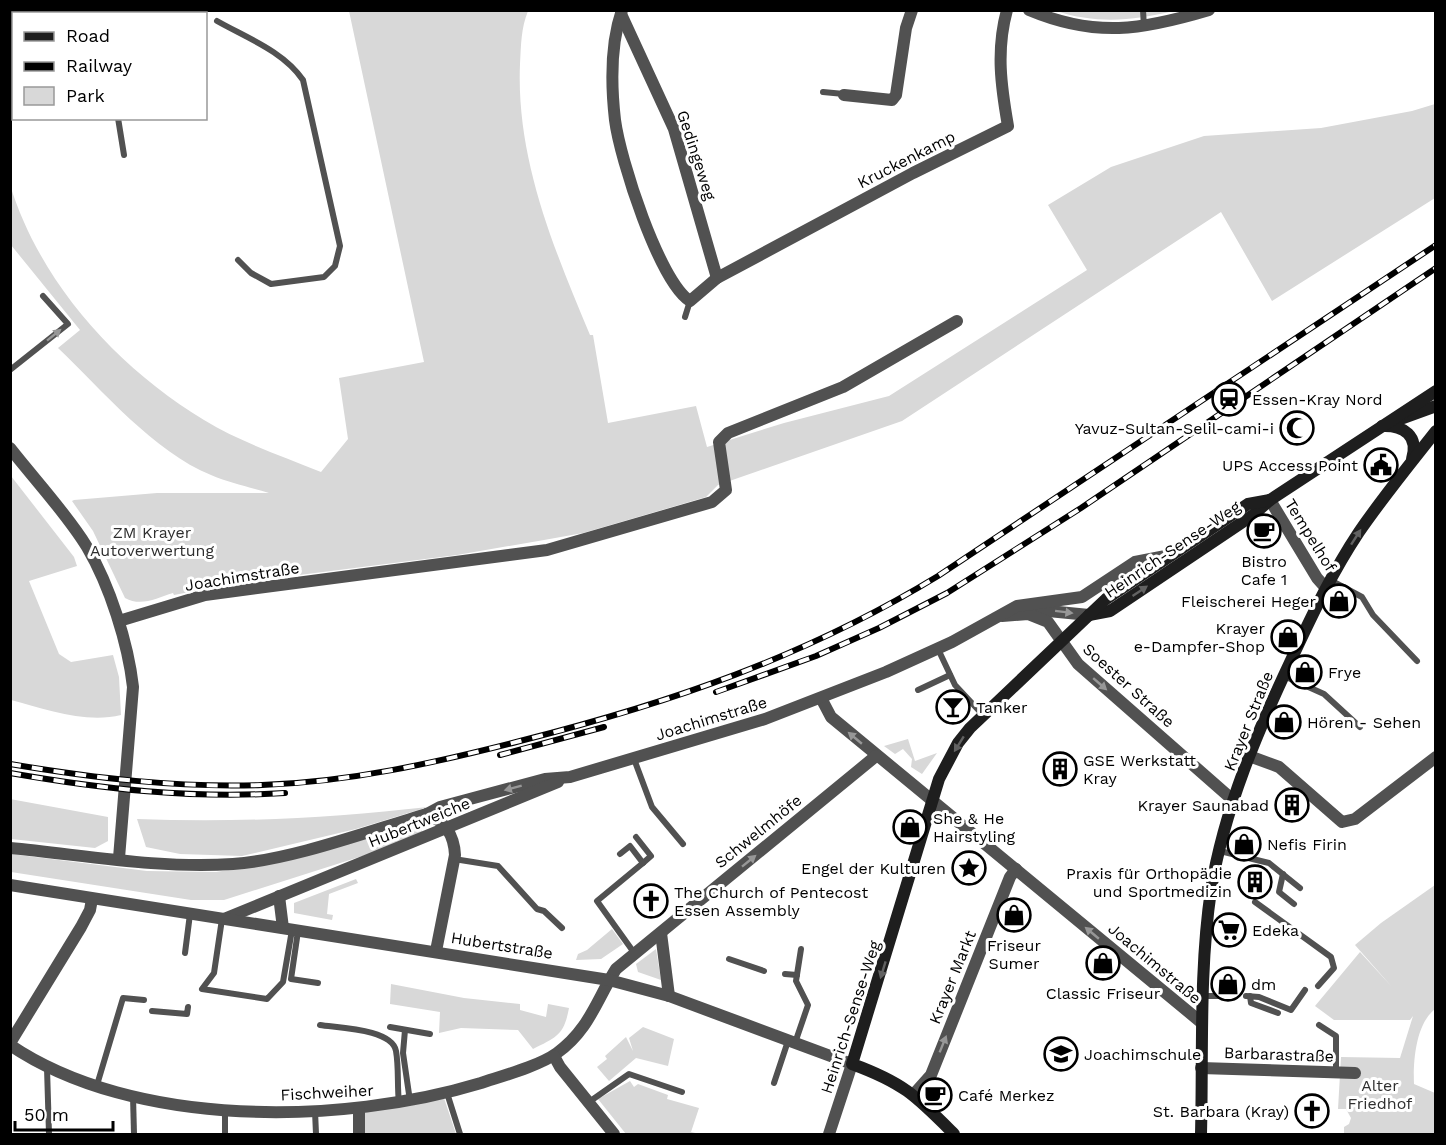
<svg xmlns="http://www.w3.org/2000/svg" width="1446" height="1145" viewBox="0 0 1446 1145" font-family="'Work Sans',sans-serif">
	<rect width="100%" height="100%" fill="#fff"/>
	<g fill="#d8d8d8">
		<path d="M349 11H528C521 28 521 45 520 64 516 159 554 249 590 335H593L608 423 696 406 707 447 784 423 889 396 1087 270 1048 205 1111 167 1204 136 1321 128 1412 111 1435 104V198L1272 301 1221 212 902 421 718 485 706 497 583 533 544 540 457 555 237 583 174 595 173 593C157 598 141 607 125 598L93 531 72 501 74 500 157 493H269C250 487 229 483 211 475 154 452 102 390 58 348L80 330 11 245 10 185C41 284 117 367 204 420 240 442 282 456 321 472L348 439 339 378 424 362Z"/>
		<path d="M1056 11H1173C1133 21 1096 24 1056 11Z"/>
		<path d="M11 476 74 557 77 566 29 581 59 654 71 662 113 655 119 677 121 715C86 724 45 709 11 700Z"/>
		<path d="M908 739 915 761 937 753 922 774 911 767 912 759 903 749 895 754 884 746Z"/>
		<path d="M10 799 108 817V841L95 848 11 839Z"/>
		<path d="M428 807 356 829 242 856 180 854 146 847 137 819C235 823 331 818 428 807Z"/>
		<path d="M421 823 422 834 378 851 224 900H191L11 872V854L147 871 216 872 253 866Z"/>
		<path d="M356 879 358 883 329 894 327 914 333 915 332 920 294 913V903Z"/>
		<path d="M1435 885V1009C1416 1024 1413 1060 1414 1084L1435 1093V1134H1344V1127L1349 1124 1351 1118 1346 1109H1338L1341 1057 1400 1058 1413 1016 1410 1020H1334L1315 1006 1360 952 1392 987 1355 945 1381 923Z"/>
		<path d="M612 929 623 944 601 959 576 960 578 954 587 950Z"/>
		<path d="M656 949 661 980 638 972 636 964Z"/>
		<path d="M391 984 464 998 520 1004V1010L546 1017 548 1004 569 1008C564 1035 557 1037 533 1049L518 1030 461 1028 439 1033 440 1012 390 1004Z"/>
		<path d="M643 1027 674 1039 668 1066 636 1058 609 1081 597 1067 607 1059 605 1056 626 1037 633 1051 629 1038Z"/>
		<path d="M630 1081 634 1087 638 1084 668 1095 667 1099 699 1108 691 1132 700 1134H626L598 1099Z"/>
		<path d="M443 1095 456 1134H360V1110Z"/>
	</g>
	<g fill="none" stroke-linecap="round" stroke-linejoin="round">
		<g stroke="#515151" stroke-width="6">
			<path d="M102 10 103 14"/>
			<path d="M1143 10 1144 27"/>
			<path d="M217 21C247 38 283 51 303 80L340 246 335 266 324 277 271 284 251 273 238 260"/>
			<path d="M823 92 844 94"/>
			<path d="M118 118 124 155"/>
			<path d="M685 317 690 301"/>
			<path d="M10 370 68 324 43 296"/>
			<path d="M1330 580 1362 597 1373 615 1417 661"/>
			<path d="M938 649 955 685 983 715"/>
			<path d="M1284 676 1324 694 1360 727"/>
			<path d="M918 690 950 675"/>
			<path d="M634 759 652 807 683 844"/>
			<path d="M636 837 651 856 643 863"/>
			<path d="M1220 851 1269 863 1300 888"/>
			<path d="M620 854 630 846 643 863 597 901 635 954"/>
			<path d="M454 859 498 866 537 909 544 911 562 928"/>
			<path d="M1283 874 1279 892 1294 904"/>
			<path d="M1211 890 1230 894"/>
			<path d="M1255 902 1331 957 1334 968 1318 986"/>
			<path d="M222 919 214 973 202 989 267 999 283 982 292 930"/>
			<path d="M298 931 291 979 318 983"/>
			<path d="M185 953 190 914"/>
			<path d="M729 959 764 971"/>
			<path d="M785 974 797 975"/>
			<path d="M1202 996H1223"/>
			<path d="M1246 996 1259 997 1291 1010 1305 990"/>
			<path d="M1250 996 1251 1003 1278 1013"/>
			<path d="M152 1011 187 1014 188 1007"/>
			<path d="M320 1025C339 1028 392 1029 396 1051 399 1068 397 1086 399 1103"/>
			<path d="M1319 1025 1336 1036V1072"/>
			<path d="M390 1027 430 1034"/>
			<path d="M405 1030 403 1053 410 1101"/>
			<path d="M795 1043 808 1005 796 981 801 949"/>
			<path d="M47 1068 49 1134"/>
			<path d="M774 1083 788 1041"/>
			<path d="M97 1085 123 998 144 1000"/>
			<path d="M447 1093 460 1134"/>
			<path d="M133 1096 134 1134"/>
			<path d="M589 1102 629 1074 682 1092"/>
			<path d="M315 1111 316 1134"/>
			<path d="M225 1134V1110"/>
		</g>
		<g stroke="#515151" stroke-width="12">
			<path d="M622 10C610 45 611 85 615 120 620 159 659 281 690 301L717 278 913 173 1008 126C1001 86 996 50 1007 10"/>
			<path d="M1029 10C1096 38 1142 30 1209 10"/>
			<path d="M621 14 674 129 717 278"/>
			<path d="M844 95 892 100 896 95 906 28 912 10"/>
			<path d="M1270 500 1317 578 1325 587"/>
			<path d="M1028 609 1089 615"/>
			<path d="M1002 616 1028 614 1048 622 1078 664 1234 801"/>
			<path d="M119 621 205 595 547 550 712 502 726 490 719 442 728 433 843 387 957 321"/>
			<path d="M821 698 831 717 1202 1023"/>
			<path d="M1249 756 1279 767 1342 822 1355 819 1436 757"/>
			<path d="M427 814 440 807 545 779 570 777 765 719 886 672 952 642 1017 606 1082 597 1135 562 1171 555"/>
			<path d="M427 814C446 822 454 835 455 855L436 951"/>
			<path d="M279 896 283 928"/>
			<path d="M224 919 558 782"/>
			<path d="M661 933 669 996"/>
			<path d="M10 1043 81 927 90 910 92 899"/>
			<path d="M10 1045C134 1129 343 1125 481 1083 502 1076 539 1066 557 1053 589 1030 596 1001 616 969L876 756"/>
			<path d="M554 1056 560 1067 614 1134"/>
			<path d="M1201 1068 1355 1073"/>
			<path d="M914 1094 931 1075 1010 877 1016 869"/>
			<path d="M359 1134V1109"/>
			<path d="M829 1134 852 1064"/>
		</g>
		<g stroke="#515151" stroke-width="12">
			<path d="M10 448C35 480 67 514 87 547 110 586 128 643 133 687L119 858"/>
			<path d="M10 848C84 855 159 869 233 864 292 860 369 831 427 814"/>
			<path d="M10 885 609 980 669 996 852 1064"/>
		</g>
		<g stroke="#1e1e1e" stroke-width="12">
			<path d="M1403 418 1436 406"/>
			<path d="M1382 426C1404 425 1419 436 1412 459"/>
			<path d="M1089 615 1110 611 1253 515 1270 500 1436 391"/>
			<path d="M954 1134C916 1096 904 1083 852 1064L939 779 958 743 970 728 1106 599 1239 510 1248 504 1270 500"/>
			<path d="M1201 1134C1203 1053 1199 971 1211 890 1224 809 1258 730 1293 656 1313 613 1333 571 1359 532 1383 497 1410 464 1436 431"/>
		</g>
		<defs>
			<g id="rail">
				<path d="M716 692 816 656 879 628 947 593 1081 508 1436 268"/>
				<path d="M500 755 604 727"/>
				<path d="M10 764C94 778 177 788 262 785 350 782 434 763 520 741 670 703 805 657 938 576L1436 245"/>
				<path d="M10 773C102 789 192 799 285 793"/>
			</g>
		</defs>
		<use href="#rail" stroke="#000" stroke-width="6"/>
		<use href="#rail" stroke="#fff" stroke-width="4" stroke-dasharray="11" stroke-linecap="butt"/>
	</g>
	<defs><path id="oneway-solid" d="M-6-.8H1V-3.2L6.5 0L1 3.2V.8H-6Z" transform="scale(1.5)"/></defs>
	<g fill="#979797">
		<use href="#oneway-solid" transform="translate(54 335) rotate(-39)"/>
		<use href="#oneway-solid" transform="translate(1064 612) rotate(7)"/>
		<use href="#oneway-solid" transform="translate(1100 684) rotate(41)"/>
		<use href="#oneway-solid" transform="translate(855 738) rotate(-140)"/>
		<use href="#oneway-solid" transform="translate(513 788) rotate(165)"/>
		<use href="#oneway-solid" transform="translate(749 861) rotate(-39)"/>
		<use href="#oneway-solid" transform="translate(1092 933) rotate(-140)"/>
		<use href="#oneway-solid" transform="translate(943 1044) rotate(-68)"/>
	</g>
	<g fill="#626262">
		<use href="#oneway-solid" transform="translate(1356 537) rotate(-57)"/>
		<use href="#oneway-solid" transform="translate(1140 591) rotate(-34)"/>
		<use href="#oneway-solid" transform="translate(959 744) rotate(122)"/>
		<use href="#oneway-solid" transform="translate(883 970) rotate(107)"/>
	</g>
	<defs>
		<symbol id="station-ring" viewBox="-11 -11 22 22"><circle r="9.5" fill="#fff" stroke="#000" stroke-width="1.5"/><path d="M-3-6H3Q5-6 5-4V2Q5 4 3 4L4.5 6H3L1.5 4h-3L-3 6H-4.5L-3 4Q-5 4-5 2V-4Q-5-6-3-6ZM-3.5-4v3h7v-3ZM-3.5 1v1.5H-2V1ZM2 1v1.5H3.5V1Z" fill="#000"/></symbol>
		<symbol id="mosque-ring" viewBox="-11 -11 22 22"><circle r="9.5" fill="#fff" stroke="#000" stroke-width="1.5"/><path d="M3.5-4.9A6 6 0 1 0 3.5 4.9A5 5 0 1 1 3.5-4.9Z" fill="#000"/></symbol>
		<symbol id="civic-ring" viewBox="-11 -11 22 22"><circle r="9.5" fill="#fff" stroke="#000" stroke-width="1.5"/><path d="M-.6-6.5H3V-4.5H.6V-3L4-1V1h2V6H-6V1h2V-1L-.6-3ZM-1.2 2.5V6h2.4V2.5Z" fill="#000"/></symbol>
		<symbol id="cafe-ring" viewBox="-11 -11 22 22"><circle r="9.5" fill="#fff" stroke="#000" stroke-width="1.5"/><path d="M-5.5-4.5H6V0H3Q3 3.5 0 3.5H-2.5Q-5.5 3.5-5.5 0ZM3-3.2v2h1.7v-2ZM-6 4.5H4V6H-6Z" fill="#000"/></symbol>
		<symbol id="shop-ring" viewBox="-11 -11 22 22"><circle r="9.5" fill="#fff" stroke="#000" stroke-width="1.5"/><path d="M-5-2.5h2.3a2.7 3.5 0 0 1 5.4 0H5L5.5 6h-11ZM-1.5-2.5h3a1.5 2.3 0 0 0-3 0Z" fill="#000"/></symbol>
		<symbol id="bar-ring" viewBox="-11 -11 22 22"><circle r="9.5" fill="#fff" stroke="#000" stroke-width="1.5"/><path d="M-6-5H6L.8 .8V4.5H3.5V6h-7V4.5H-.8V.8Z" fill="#000"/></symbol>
		<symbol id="building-ring" viewBox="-11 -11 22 22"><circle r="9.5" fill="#fff" stroke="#000" stroke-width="1.5"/><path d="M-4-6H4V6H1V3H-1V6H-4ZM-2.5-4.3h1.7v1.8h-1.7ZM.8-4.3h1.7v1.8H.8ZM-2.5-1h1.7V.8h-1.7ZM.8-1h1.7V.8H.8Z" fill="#000"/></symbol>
		<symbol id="sight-ring" viewBox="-11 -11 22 22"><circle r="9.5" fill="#fff" stroke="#000" stroke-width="1.5"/><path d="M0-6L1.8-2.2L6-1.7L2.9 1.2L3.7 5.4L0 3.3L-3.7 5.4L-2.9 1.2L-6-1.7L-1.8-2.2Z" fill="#000"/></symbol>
		<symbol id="church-ring" viewBox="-11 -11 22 22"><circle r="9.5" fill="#fff" stroke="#000" stroke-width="1.5"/><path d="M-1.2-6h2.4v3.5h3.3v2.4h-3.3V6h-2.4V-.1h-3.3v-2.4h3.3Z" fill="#000"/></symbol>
		<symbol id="supermarket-ring" viewBox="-11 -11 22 22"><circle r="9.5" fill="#fff" stroke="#000" stroke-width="1.5"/><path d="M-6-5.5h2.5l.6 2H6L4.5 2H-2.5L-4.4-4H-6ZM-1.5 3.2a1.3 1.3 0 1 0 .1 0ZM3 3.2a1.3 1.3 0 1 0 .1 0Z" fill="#000"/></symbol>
		<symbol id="school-ring" viewBox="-11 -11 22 22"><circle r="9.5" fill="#fff" stroke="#000" stroke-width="1.5"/><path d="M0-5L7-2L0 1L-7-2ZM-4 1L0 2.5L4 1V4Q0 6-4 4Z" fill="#000"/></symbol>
	</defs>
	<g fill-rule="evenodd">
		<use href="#station-ring" x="1210" y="380" width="38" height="38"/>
		<use href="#mosque-ring" x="1278" y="409" width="38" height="38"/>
		<use href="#civic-ring" x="1362" y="446" width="38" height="38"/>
		<use href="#cafe-ring" x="1245" y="512" width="38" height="38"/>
		<use href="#shop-ring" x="1320" y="582" width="38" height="38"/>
		<use href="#shop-ring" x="1269" y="618" width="38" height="38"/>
		<use href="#shop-ring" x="1286" y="653" width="38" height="38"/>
		<use href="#bar-ring" x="934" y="688" width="38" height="38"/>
		<use href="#shop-ring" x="1265" y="703" width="38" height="38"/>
		<use href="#building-ring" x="1041" y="750" width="38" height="38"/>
		<use href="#building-ring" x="1273" y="786" width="38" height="38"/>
		<use href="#shop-ring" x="891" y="808" width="38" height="38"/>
		<use href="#shop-ring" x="1225" y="825" width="38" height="38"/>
		<use href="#sight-ring" x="950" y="849" width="38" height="38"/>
		<use href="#building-ring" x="1236" y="863" width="38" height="38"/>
		<use href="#church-ring" x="632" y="882" width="38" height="38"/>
		<use href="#shop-ring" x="995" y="896" width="38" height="38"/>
		<use href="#supermarket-ring" x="1210" y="911" width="38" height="38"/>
		<use href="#shop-ring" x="1084" y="944" width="38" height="38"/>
		<use href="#shop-ring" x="1209" y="965" width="38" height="38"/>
		<use href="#school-ring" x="1042" y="1035" width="38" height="38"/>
		<use href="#cafe-ring" x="916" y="1076" width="38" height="38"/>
		<use href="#church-ring" x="1293" y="1092" width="38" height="38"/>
	</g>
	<g text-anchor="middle" stroke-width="6" stroke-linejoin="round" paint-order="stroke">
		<g font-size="16" fill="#000" stroke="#fff">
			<text transform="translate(697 155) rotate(72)" y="6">Gedingeweg</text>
			<text transform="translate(906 159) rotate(-27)" y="6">Kruckenkamp</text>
			<text transform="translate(1311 535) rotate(58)" y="6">Tempelhof</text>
			<text transform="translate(1172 549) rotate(-34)" y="6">Heinrich-Sense-Weg</text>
			<text transform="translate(242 576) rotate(-9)" y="6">Joachimstraße</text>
			<text transform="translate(1129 685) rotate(42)" y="6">Soester Straße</text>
			<text transform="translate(711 718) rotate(-17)" y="6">Joachimstraße</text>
			<text transform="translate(1248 721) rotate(-68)" y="6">Krayer Straße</text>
			<text transform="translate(419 822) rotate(-22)" y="6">Hubertweiche</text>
			<text transform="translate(758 831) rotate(-39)" y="6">Schwelmhöfe</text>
			<text transform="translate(502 945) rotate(9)" y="6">Hubertstraße</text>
			<text transform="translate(1155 963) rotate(40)" y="6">Joachimstraße</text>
			<text transform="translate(952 977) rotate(-68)" y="6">Krayer Markt</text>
			<text transform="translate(850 1017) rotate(-72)" y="6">Heinrich-Sense-Weg</text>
			<text transform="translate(1279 1054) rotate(2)" y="6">Barbarastraße</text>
			<text transform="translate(327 1092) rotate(-3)" y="6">Fischweiher</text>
		</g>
		<g font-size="16" fill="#000" stroke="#fff" text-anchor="start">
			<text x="1252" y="405">Essen-Kray Nord</text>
			<text x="1274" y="434" text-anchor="end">Yavuz-Sultan-Selil-cami-i</text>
			<text x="1358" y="471" text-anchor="end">UPS Access Point</text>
			<text x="1264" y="567" text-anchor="middle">Bistro<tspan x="1264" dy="18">Cafe 1</tspan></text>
			<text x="1316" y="607" text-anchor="end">Fleischerei Heger</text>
			<text x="1265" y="634" text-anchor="end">Krayer<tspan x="1265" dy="18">e-Dampfer-Shop</tspan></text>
			<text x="1328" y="678">Frye</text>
			<text x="976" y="713">Tanker</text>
			<text x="1307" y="728">Hören - Sehen</text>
			<text x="1083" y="766">GSE Werkstatt<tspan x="1083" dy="18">Kray</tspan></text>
			<text x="1269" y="811" text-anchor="end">Krayer Saunabad</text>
			<text x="933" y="824">She &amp; He<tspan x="933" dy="18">Hairstyling</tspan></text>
			<text x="1267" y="850">Nefis Firin</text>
			<text x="946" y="874" text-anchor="end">Engel der Kulturen</text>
			<text x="1232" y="879" text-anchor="end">Praxis für Orthopädie<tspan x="1232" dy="18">und Sportmedizin</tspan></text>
			<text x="674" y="898">The Church of Pentecost<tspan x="674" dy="18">Essen Assembly</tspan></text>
			<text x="1252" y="936">Edeka</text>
			<text x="1014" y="951" text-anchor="middle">Friseur<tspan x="1014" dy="18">Sumer</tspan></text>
			<text x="1251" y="990">dm</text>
			<text x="1103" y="999" text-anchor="middle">Classic Friseur</text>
			<text x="1084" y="1060">Joachimschule</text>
			<text x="958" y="1101">Café Merkez</text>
			<text x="1289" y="1117" text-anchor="end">St. Barbara (Kray)</text>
		</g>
		<g font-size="16" fill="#2f2f2f" stroke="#fff">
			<text x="152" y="538">ZM Krayer<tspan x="152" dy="18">Autoverwertung</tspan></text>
			<text x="1380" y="1091">Alter<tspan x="1380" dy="18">Friedhof</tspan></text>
		</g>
	</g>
	<rect width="1446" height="1145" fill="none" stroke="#000000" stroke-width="24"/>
	<rect x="12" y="12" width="195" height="108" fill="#ffffff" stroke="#999999" stroke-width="1.5"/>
	<rect x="24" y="32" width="30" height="9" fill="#1e1e1e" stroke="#999999" stroke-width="1.5"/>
	<text x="66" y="42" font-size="18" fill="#000000">Road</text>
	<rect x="24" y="62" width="30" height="9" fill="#000000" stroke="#999999" stroke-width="1.5"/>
	<text x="66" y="72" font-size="18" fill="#000000">Railway</text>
	<rect x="24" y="87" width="30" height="18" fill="#d8d8d8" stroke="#999999" stroke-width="1.5"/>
	<text x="66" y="102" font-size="18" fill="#000000">Park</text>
	<path d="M15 1121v9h98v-9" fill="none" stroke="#000000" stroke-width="3"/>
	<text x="24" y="1121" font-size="18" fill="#000000" stroke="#ffffff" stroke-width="4.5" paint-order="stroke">50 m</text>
</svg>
